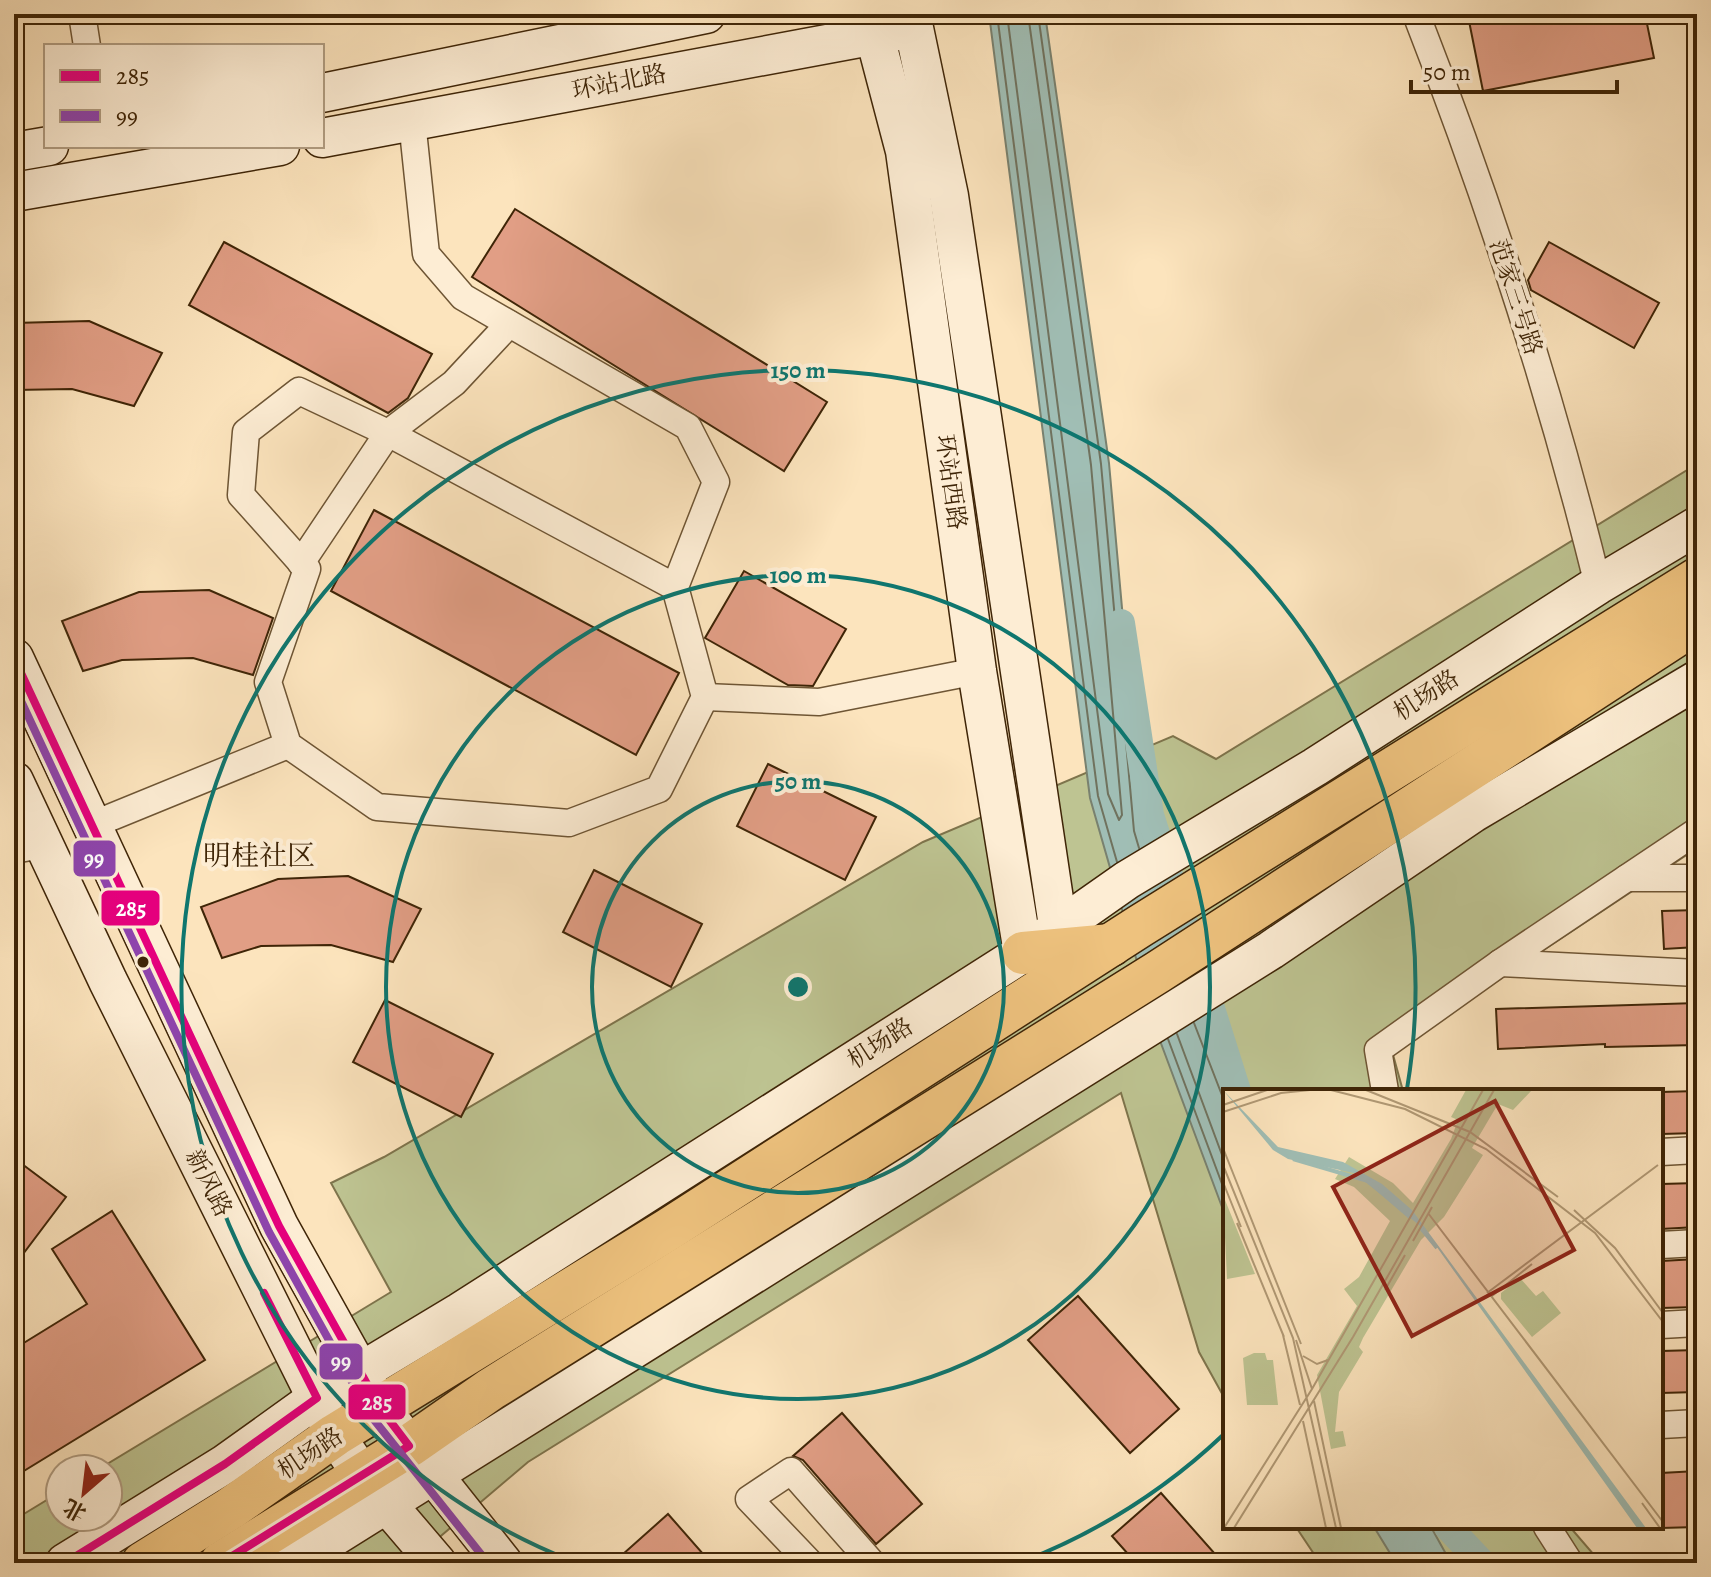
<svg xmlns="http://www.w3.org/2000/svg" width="1711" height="1577" viewBox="0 0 1711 1577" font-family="Alegreya,'Noto Serif SC',serif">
	<rect width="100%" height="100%" fill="#fce4bd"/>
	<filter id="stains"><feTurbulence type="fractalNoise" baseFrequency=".0025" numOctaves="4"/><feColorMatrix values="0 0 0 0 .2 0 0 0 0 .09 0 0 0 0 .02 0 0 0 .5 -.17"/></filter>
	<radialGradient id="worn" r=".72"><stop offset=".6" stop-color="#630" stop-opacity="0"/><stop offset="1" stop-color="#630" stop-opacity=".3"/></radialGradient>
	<g fill="#bec492" stroke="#7e744c" stroke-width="2">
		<path d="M1697 464V848L1392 1051 1403 1091H1225V1399L1199 1352 1121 1093 528 1462 409 1563H14V1520L60 1492V1517H108V1469H99L391 1292 331 1183 384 1157 923 842 1173 736 1216 759Z"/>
		<path d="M1296 1527H1570L1601 1563H1320Z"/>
	</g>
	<g fill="#a0beb5" stroke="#79816f" stroke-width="2">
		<path d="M989 14H1045L1109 463 1142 831 1238 1091H1225V1215L1159 1038 1090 798Z"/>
		<path d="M1374 1527H1431L1451 1563H1396Z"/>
	</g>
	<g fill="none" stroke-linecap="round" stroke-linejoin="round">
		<g stroke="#70725e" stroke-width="2">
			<path d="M997 14 1098 796 1117 862"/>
			<path d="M1007 14 1108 794 1119 820 1122 815 1091 465 1028 14"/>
			<path d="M1038 14 1101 464 1134 831 1139 848"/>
			<path d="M1194 1023 1225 1103"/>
			<path d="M1177 1034 1225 1163"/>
			<path d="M1168 1039 1225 1192"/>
		</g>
		<g stroke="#a0beb5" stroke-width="28">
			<path d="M1121 623 1150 815 1237 1091"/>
			<path d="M1448 1527 1482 1563"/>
		</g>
	</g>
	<g fill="#e19e85" stroke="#3f2507" stroke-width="2">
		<path d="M1481 14H1645L1654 58 1483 91 1468 16Z"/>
		<path d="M515 209 827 402 784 471 472 277Z"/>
		<path d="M224 242 432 354 408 398 388 413 189 305Z"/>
		<path d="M1549 242 1659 303 1634 348 1531 290 1528 280Z"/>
		<path d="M89 321 162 353 134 406 72 389 14 390V323Z"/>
		<path d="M374 510 679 673 636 755 331 591Z"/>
		<path d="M744 571 846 629 813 686 788 685 705 638Z"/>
		<path d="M209 590 273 618 253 675 193 658 122 660 83 671 62 621 139 592Z"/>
		<path d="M768 764 876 817 845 880 737 826Z"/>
		<path d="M594 870 702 924 671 987 563 932Z"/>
		<path d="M348 876 421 909 393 962 331 945 261 946 222 958 201 907 278 879Z"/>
		<path d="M1697 910V947L1664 949 1662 911Z"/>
		<path d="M385 1000 493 1054 461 1117 353 1062Z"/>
		<path d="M1697 1003V1045L1605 1047V1044L1498 1049 1496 1009Z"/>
		<path d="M1697 1091V1133L1661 1134V1092Z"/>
		<path d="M14 1158 66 1197 14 1266Z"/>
		<path d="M1697 1183V1227L1661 1229V1184Z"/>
		<path d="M112 1211 205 1360 14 1477V1349L87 1304 52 1249Z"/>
		<path d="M1697 1259V1307L1661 1308V1261Z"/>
		<path d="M1078 1296 1179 1409 1130 1453 1028 1340Z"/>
		<path d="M1697 1350V1392L1661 1393V1351Z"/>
		<path d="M842 1413 922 1504 876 1544 803 1460 793 1456Z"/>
		<path d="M1697 1471V1527L1661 1528V1473Z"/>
		<path d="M1161 1493 1223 1563H1136L1112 1536Z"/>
		<path d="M668 1514 711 1563H613Z"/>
	</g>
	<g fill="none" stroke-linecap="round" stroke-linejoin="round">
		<defs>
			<g id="street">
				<path d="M82 14 87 46"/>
				<path d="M1416 14C1489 201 1550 390 1598 585"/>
				<path d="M412 121 426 254 463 297 688 427 716 482 675 587 705 697 659 789 569 823 377 807 288 745 268 682 307 569 241 495 246 432 299 391 388 433 675 587"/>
				<path d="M301 563 388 433 454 383 509 324"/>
				<path d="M705 697 819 702 977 671"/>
				<path d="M92 825 288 745"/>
				<path d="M14 850 41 845"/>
				<path d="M1627 878H1697"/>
				<path d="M1500 963 1697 973"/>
				<path d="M1385 1091 1378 1050 1500 963 1697 831"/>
				<path d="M1661 1152 1697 1150"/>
				<path d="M1661 1245 1697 1243"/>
				<path d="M1661 1325 1697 1323"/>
				<path d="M1661 1425 1697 1423"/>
				<path d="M1547 1527 1570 1563"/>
				<path d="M810 1563 749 1499 791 1471 872 1563"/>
			</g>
			<g id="secondary">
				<path d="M869 14 905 151 977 671 1023 953"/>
				<path d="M911 14 949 196 1058 926"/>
				<path d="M322 93 706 14"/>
				<path d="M322 138 897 31"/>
				<path d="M14 152 49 146"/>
				<path d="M14 192 280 146"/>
				<path d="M14 658 279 1226 381 1409 503 1563"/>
				<path d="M14 781 108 981 335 1435 362 1475 437 1563"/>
				<path d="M65 1563 225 1464 317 1398 460 1312 1023 953 1127 880 1315 767 1598 585 1697 526"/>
				<path d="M292 1563 1271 950 1473 813 1697 680"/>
			</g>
			<g id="primary">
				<path d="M1023 953 1111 945"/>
				<path d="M143 1563 231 1508 335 1435 669 1229 1140 926 1697 579"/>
				<path d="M221 1563 409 1446 491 1389 1158 972 1697 622"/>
			</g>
		</defs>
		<use href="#street" stroke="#6e5534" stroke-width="29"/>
		<use href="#secondary" stroke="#3f2507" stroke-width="41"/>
		<use href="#primary" stroke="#3f2507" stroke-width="45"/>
		<use href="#street" stroke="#fdedd4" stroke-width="26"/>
		<use href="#secondary" stroke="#fdedd4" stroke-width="38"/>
		<use href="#primary" stroke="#eec27e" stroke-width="42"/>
		<defs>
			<g id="bus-1">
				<path d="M14 658 279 1226 381 1409 409 1446 221 1563"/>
				<path d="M65 1563 225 1464 317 1398 264 1293"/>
			</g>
			<path id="bus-2" d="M14 686 269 1232 371 1416 488 1563"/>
		</defs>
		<use href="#bus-1" stroke="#fdedd4" stroke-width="14"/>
		<use href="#bus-2" stroke="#fdedd4" stroke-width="14"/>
		<use href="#bus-1" stroke="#e5007d" stroke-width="8"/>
		<use href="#bus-2" stroke="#8e44ad" stroke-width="8"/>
	</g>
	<g fill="none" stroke="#0f766e" stroke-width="4">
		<circle cx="798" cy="987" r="206"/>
		<circle cx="798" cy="987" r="412"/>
		<path d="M1223 1435A617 617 0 0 1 1024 1561M572 1561A617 617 0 1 1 1407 1089"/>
	</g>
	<circle fill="#3f2507" stroke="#fdedd4" stroke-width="3" cx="143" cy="962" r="7"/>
	<g text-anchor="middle" stroke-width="8" stroke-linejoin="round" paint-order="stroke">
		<g font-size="24" fill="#3f2507" stroke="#fdedd4">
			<text transform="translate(619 82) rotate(-11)" y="8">环站北路</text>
			<text transform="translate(1516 297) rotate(72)" y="8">范家三号路</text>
			<text transform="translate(951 482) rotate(82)" y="8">环站西路</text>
			<text transform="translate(1426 695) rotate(-33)" y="8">机场路</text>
			<text transform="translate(880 1043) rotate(-33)" y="8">机场路</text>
			<text transform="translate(209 1183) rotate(63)" y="8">新风路</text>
			<text transform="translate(310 1453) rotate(-34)" y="8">机场路</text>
		</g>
		<g font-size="28" fill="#3f2507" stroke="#fdedd4">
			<text x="259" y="865">明桂社区</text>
		</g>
	</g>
	<g transform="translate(1223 1089)">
		<rect width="440" height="440" fill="#fce4bd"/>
		<path d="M243 1H309L290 21 275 15 249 59 260 66 221 128 198 151 140 249 136 258 140 263 116 303 112 343 120 342 123 357 108 360 94 286 134 217 121 200 136 188 167 132 131 98 112 90 126 68 170 94 190 114 228 50 235 31 228 28ZM0 106 32 185 4 190ZM297 189 313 207 320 202 338 224 309 248 278 210V204ZM31 264H42L44 271H50L55 316H24L20 269Z" fill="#bec492"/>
		<path d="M0 1 55 58 120 73 159 95 189 121 423 439H414L201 140 131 84 65 70 50 61Z" fill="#a0beb5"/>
		<path fill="none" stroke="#a0beb5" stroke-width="4" d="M70 70 145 92 188 129M197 138 214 159"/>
		<path fill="none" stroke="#b09874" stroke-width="2" d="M108 1 182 20 263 60 372 144 440 233M143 1 247 43 335 108M0 16 44 1M0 23 58 4 87 1M0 59 78 255M0 76 70 249 113 439M0 93 18 138M351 121 392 159 440 224M205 124 440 433M14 134 61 248M190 152 209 118M162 201 182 166M264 204 435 76M269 207 309 175M60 246 77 316M73 251 89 300M80 267 94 275 105 271M91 312 118 439M80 332 103 439M419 414 437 439M1 439 89 300 260 1M11 439 130 248 271 1"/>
		<path fill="#8f2418" fill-opacity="0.15" stroke="#8f2418" stroke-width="4" d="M272 12 351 161 189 247 110 98Z"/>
		<rect width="440" height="440" fill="none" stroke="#3f2507" stroke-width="4"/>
	</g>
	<circle cx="798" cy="987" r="12" fill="#0f766e" stroke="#fdedd4" stroke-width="4"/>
	<g font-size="24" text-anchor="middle" font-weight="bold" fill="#0f766e" stroke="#fdedd4" stroke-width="8" stroke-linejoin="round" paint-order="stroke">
		<text x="798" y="378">150 m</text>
		<text x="798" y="583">100 m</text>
		<text x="798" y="789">50 m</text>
	</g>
	<g stroke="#fdedd4" stroke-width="3">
		<rect x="72" y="839" width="45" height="39" rx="8" fill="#8e44ad"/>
		<rect x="100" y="889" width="61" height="38" rx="8" fill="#e5007d"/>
		<rect x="318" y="1342" width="46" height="39" rx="8" fill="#8e44ad"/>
		<rect x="347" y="1383" width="60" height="38" rx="8" fill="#e5007d"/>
	</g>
	<g font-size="22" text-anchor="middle" font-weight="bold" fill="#fff">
		<text x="94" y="866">99</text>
		<text x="131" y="916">285</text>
		<text x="341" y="1369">99</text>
		<text x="377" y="1410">285</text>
	</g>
	<rect width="1711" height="1577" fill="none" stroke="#fce4bd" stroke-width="48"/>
	<rect x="16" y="16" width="1679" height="1545" fill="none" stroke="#3f2507" stroke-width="4"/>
	<rect x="24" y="24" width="1663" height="1529" fill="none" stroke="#3f2507" stroke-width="2"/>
	<rect x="44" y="44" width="280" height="104" fill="#fdedd4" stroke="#b19d82" stroke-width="2"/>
	<rect x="60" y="70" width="40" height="12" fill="#e5007d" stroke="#b19d82" stroke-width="2"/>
	<text x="116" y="84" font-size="24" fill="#3f2507">285</text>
	<rect x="60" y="110" width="40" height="12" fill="#8e44ad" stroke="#b19d82" stroke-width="2"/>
	<text x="116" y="124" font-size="24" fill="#3f2507">99</text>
	<g transform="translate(84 1493) rotate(208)"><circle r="38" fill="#fdedd4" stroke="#b19d82" stroke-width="2"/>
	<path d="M0-6L14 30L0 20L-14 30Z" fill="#8f2418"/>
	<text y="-12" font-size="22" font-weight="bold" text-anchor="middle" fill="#3f2507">北</text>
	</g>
	<path d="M1411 80v12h206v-12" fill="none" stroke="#3f2507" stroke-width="4"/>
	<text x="1423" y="80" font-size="24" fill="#3f2507" stroke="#fdedd4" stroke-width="6" paint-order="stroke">50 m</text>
	<rect width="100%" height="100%" filter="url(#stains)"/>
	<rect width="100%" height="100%" fill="url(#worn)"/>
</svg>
